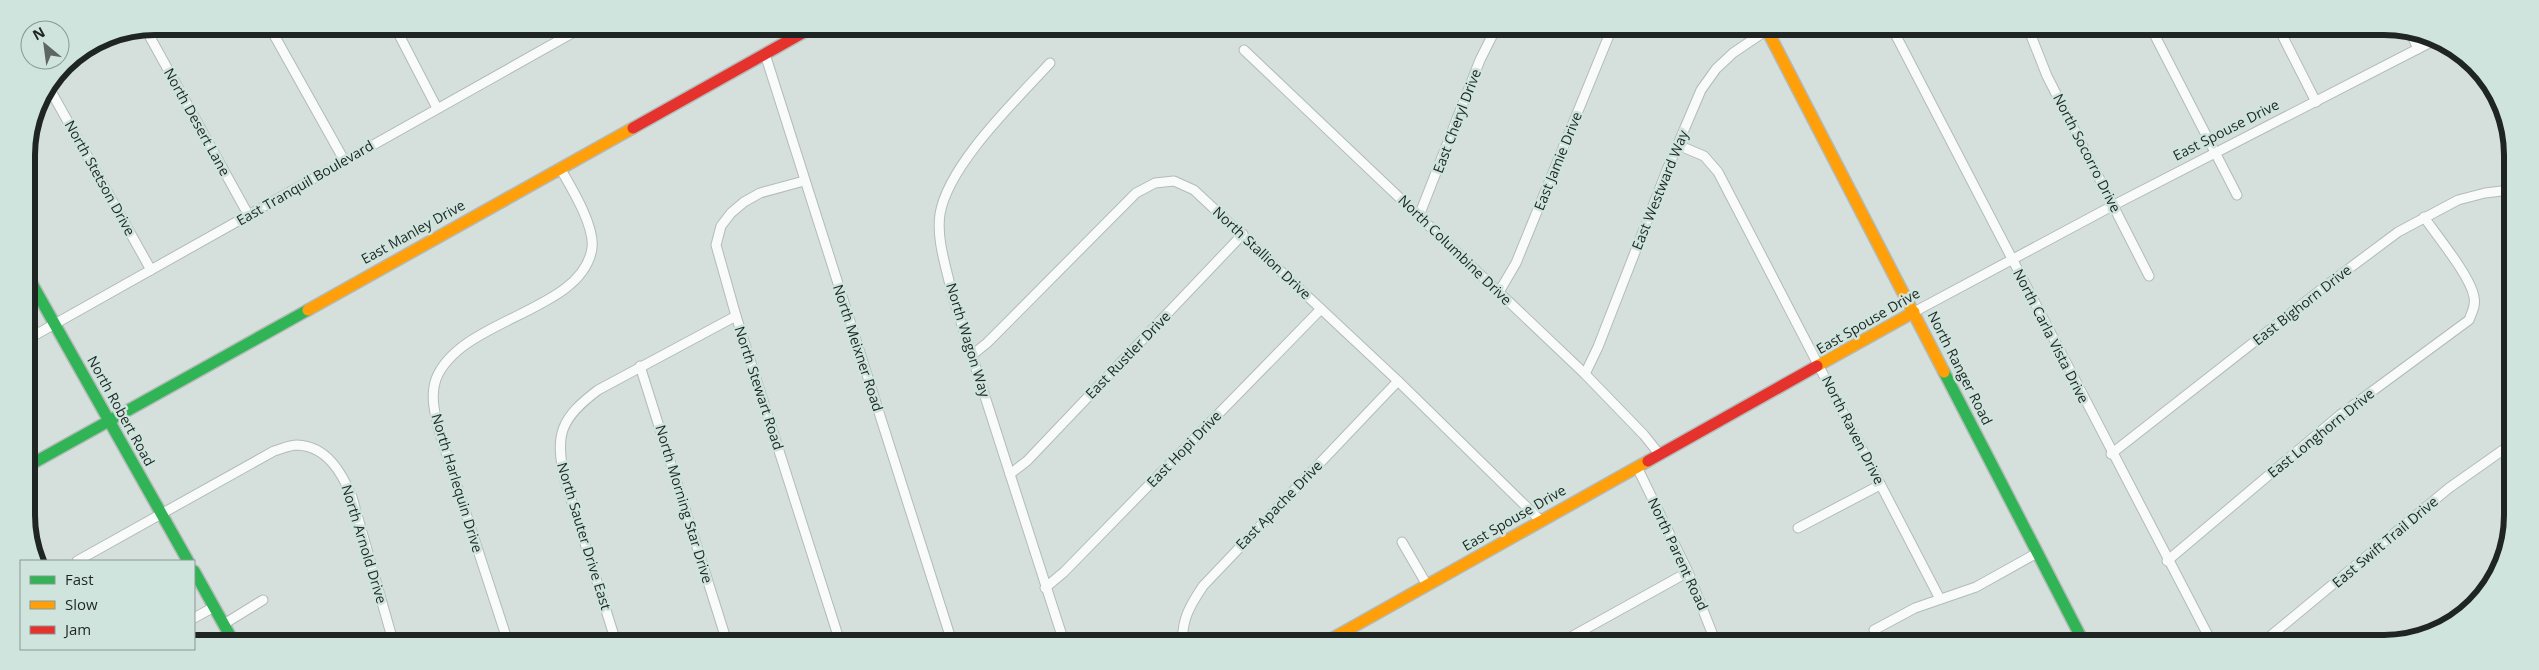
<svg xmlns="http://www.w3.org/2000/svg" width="2539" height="670" viewBox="0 0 2539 670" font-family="'Open Sans',sans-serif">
	<rect width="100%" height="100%" fill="#d5e0dc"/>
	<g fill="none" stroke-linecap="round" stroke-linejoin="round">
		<defs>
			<g id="street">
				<path d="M269 26 344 160"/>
				<path d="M395 27 437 108"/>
				<path d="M145 28 249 216"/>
				<path d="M1892 28 2212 643"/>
				<path d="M2028 28 2047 76 2149 276"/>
				<path d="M2151 28 2237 195"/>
				<path d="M2279 29 2316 102"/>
				<path d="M2409 29 2418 49"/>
				<path d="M1244 50 1585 374 1644 435 1660 455"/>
				<path d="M765 54 952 642"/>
				<path d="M1050 63C1016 100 948 165 940 214 936 240 947 269 952 294L1064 642"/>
				<path d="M48 86 151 270"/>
				<path d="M1678 145 1704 156 1718 172 1940 599"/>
				<path d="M804 181 760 193 744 202 731 213 721 226 716 245 736 316 840 642"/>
				<path d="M1419 216 1480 60 1496 28"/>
				<path d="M1499 292 1516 263 1612 28"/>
				<path d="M1914 312 2114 205 2433 41"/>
				<path d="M28 339 583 27"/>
				<path d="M972 355 987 343 1136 193 1155 183 1174 181 1194 190 1398 381 1540 520"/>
				<path d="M640 366 727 642"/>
				<path d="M1585 374 1598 347 1667 170 1701 90 1716 69 1733 53 1767 30"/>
				<path d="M2111 454 2323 288 2398 232 2458 200 2485 193 2510 190"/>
				<path d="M1637 467 1688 572 1716 643"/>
				<path d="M1010 474 1027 461 1243 234"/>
				<path d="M1798 528 1880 485"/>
				<path d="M1402 542 1427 585"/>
				<path d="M77 561 274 451C281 449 290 445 297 445 327 446 342 473 352 497L393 641"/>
				<path d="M2167 561 2340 415 2469 320C2472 312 2476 305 2474 297 2471 277 2437 236 2424 217"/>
				<path d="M1045 588 1064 572 1321 309"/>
				<path d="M194 618 214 607"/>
				<path d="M224 624 263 600"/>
				<path d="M1874 630 1915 608 1976 587 2037 553"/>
				<path d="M508 642 439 431C435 414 430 396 436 379 460 318 583 312 592 248 595 226 571 187 560 168"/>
				<path d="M616 642 565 480C554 434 561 418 598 390L736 316"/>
				<path d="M1183 642C1181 620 1191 604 1203 586L1398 381"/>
				<path d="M1560 643 1688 572"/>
				<path d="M2262 643 2449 488 2510 445"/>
			</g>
			<g id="fast">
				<path d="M27 275 188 561"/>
				<path d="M1944 372 2084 643"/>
				<path d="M28 466 308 310"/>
				<path d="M194 571 233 641"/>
			</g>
			<g id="slow">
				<path d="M1766 28 1944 372"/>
				<path d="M308 310 633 128"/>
				<path d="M1817 366 1914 312"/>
				<path d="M1326 642 1648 461"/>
			</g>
			<g id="jam">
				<path d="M633 128 813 27"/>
				<path d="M1648 461 1817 366"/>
			</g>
		</defs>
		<use href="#street" stroke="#b3bbb8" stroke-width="11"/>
		<use href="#fast" stroke="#b3bbb8" stroke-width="14"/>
		<use href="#slow" stroke="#b3bbb8" stroke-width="14"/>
		<use href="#jam" stroke="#b3bbb8" stroke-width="14"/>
		<use href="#street" stroke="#f9fafa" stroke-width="9"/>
		<use href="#fast" stroke="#30b455" stroke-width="11"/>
		<use href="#slow" stroke="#ff9f0a" stroke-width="11"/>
		<use href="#jam" stroke="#e5322d" stroke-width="11"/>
	</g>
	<g text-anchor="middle" stroke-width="5" stroke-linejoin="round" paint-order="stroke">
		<g font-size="14" fill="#1e2523" stroke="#d0e4de">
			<text transform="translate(1457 121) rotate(-69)" y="5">East Cheryl Drive</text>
			<text transform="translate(197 122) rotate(61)" y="5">North Desert Lane</text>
			<text transform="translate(2226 130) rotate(-27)" y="5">East Spouse Drive</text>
			<text transform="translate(2087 153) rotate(63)" y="5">North Socorro Drive</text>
			<text transform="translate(1558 161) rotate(-68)" y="5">East Jamie Drive</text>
			<text transform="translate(100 178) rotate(61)" y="5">North Stetson Drive</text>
			<text transform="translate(305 183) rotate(-30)" y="5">East Tranquil Boulevard</text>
			<text transform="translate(1660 190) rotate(-68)" y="5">East Westward Way</text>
			<text transform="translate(413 232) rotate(-29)" y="5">East Manley Drive</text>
			<text transform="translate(1455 250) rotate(44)" y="5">North Columbine Drive</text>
			<text transform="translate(1262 253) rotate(43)" y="5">North Stallion Drive</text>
			<text transform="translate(2302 305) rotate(-38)" y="5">East Bighorn Drive</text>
			<text transform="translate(1868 321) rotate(-30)" y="5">East Spouse Drive</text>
			<text transform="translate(2051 336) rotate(63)" y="5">North Carla Vista Drive</text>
			<text transform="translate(968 340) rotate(73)" y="5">North Wagon Way</text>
			<text transform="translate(858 348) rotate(72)" y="5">North Meixner Road</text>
			<text transform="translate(1128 355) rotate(-46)" y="5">East Rustler Drive</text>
			<text transform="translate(1960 368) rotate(63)" y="5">North Ranger Road</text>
			<text transform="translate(759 388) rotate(72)" y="5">North Stewart Road</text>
			<text transform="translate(121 411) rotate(61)" y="5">North Robert Road</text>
			<text transform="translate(1853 430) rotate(63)" y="5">North Raven Drive</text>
			<text transform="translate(2321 433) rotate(-39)" y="5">East Longhorn Drive</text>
			<text transform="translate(1184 449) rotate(-46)" y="5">East Hopi Drive</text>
			<text transform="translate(457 483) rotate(73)" y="5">North Harlequin Drive</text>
			<text transform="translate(684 504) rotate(73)" y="5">North Morning Star Drive</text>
			<text transform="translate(1279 505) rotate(-46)" y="5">East Apache Drive</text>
			<text transform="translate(1514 518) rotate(-30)" y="5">East Spouse Drive</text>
			<text transform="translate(584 536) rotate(73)" y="5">North Sauter Drive East</text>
			<text transform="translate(2385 542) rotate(-40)" y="5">East Swift Trail Drive</text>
			<text transform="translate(364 544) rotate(73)" y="5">North Arnold Drive</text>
			<text transform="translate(1678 554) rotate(65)" y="5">North Parent Road</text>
		</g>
	</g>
	<path d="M0 0H2539V670H0ZM155 35H2384A120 120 0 0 1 2504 155V515A120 120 0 0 1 2384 635H155A120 120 0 0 1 35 515V155A120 120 0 0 1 155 35Z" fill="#d0e4de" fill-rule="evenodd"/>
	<path fill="none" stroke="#1e2523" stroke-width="6" d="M155 35H2384A120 120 0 0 1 2504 155V515A120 120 0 0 1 2384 635H155A120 120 0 0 1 35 515V155A120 120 0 0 1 155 35Z"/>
	<rect x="20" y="560" width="175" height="90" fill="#d0e4de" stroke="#899893"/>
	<rect x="30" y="576" width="25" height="8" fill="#30b455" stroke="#899893"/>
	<text x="65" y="585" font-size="15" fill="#1e2523">Fast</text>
	<rect x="30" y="601" width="25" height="8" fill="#ff9f0a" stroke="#899893"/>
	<text x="65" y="610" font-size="15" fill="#1e2523">Slow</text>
	<rect x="30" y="626" width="25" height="8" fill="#e5322d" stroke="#899893"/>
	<text x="65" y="635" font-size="15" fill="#1e2523">Jam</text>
	<g transform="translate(45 45) rotate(331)"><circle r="24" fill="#d0e4de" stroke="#899893"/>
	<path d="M0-4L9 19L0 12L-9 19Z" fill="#5e6664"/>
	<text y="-8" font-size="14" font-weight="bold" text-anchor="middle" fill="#1e2523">N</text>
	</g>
</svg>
